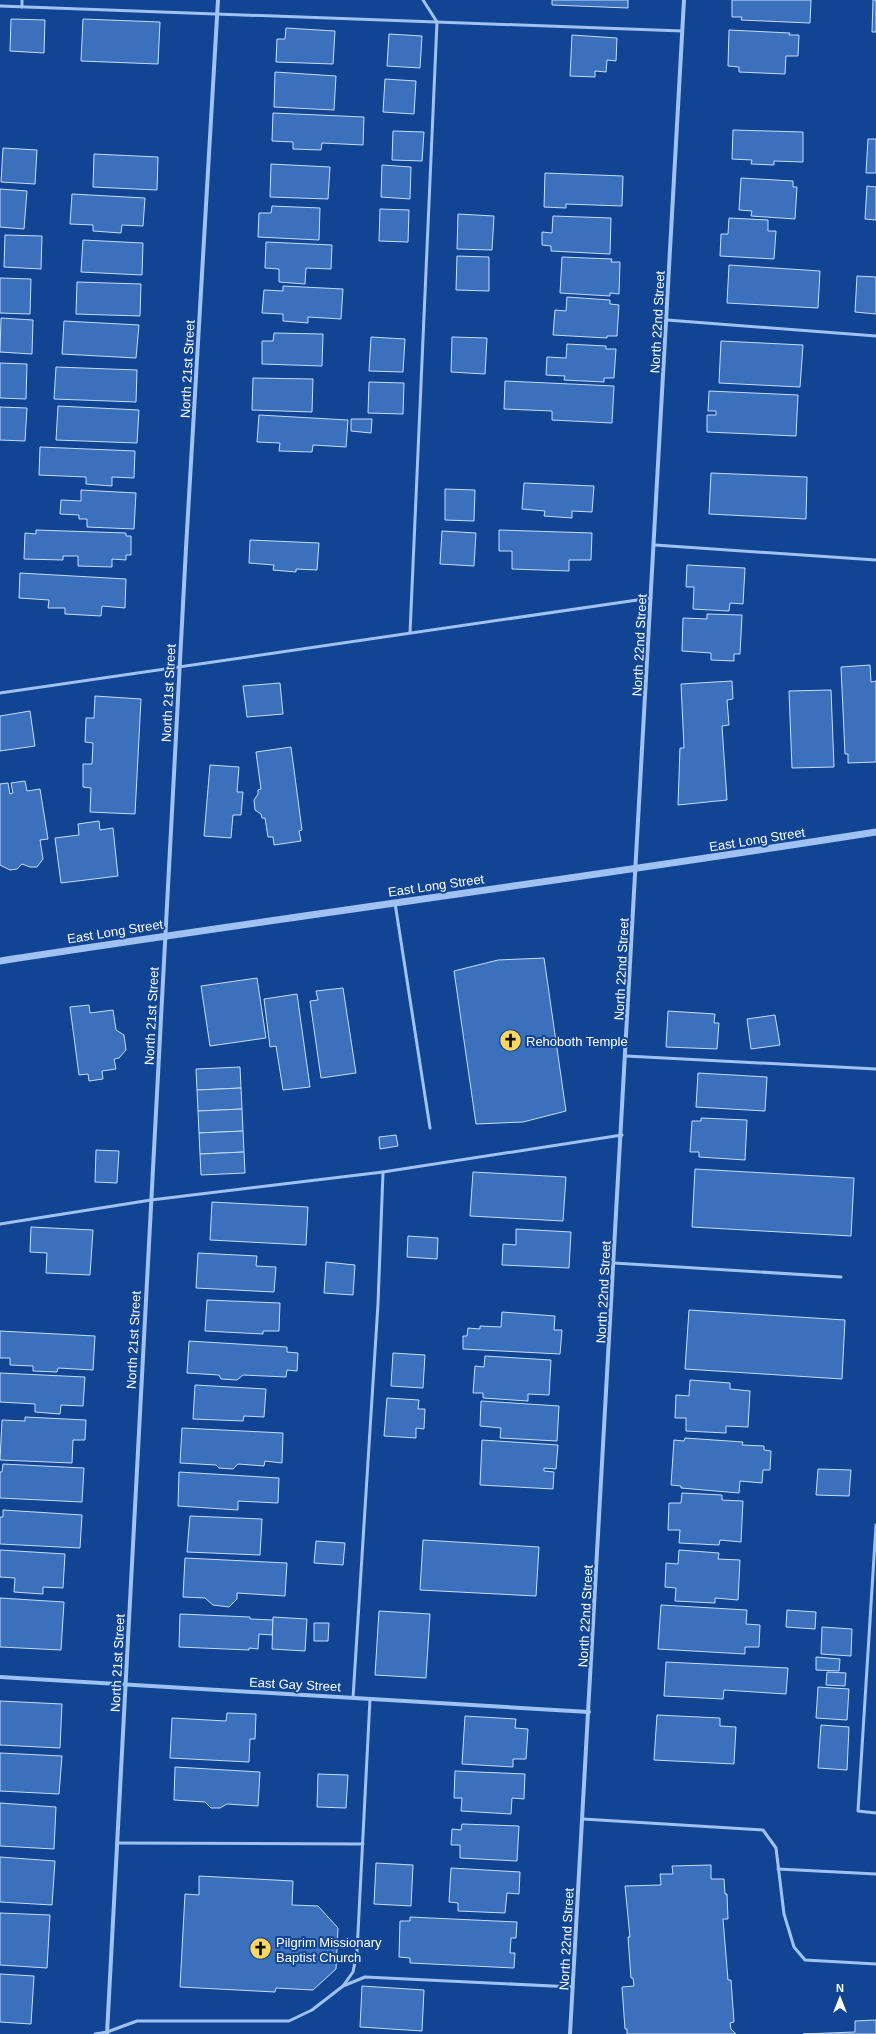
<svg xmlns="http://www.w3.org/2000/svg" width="876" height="2034" viewBox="0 0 876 2034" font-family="Helvetica,sans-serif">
	<rect width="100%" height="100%" fill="#114594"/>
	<g fill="#3a70bc" stroke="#c6ddfd">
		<path d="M552 0H628V8L552 5Z"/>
		<path d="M732 0H811L810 23 741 20 742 17H732Z"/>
		<path d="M873 0H876V32H872Z"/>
		<path d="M11 19 45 20 44 53 10 51Z"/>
		<path d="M83 19 160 22 158 64 81 61Z"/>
		<path d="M286 28 335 31 333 64 276 62 277 39H285Z"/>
		<path d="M729 30 790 33 789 35H799L798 56H786L785 74 739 72V67L728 66Z"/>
		<path d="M389 34 422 36 420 68 387 66Z"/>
		<path d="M572 35 617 38 616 61 607 60 606 72 595 71V77L570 76Z"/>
		<path d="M275 72 336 76 334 110 274 107Z"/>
		<path d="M385 79 416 81 414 114 383 112Z"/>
		<path d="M273 113 364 117 363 145 322 143 321 150 293 149V142L272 141Z"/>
		<path d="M733 130 803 132V162L774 161V165L751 164 752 160 732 159Z"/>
		<path d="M393 131 424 132 422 161 392 160Z"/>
		<path d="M868 139H876V173H866Z"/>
		<path d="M3 148 37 150 35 184 1 182Z"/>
		<path d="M94 154 158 157 157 190 93 187Z"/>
		<path d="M271 164 330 167 328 199 270 197Z"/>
		<path d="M382 165 411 167 410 199 381 197Z"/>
		<path d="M545 173 623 176 622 206 566 204V208L544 207Z"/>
		<path d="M741 178 793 181V187H797L795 219 751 216 752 211 739 210Z"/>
		<path d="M867 186 876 187V220L865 219Z"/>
		<path d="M0 189 27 191 24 229 0 227Z"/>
		<path d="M72 194 145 198 143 226 122 225 121 233 93 231V225L70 224Z"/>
		<path d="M272 206 320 208 319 240 258 237 259 213H271Z"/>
		<path d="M380 209 409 210 408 242 379 241Z"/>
		<path d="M458 214 494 216 492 250 457 249Z"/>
		<path d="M553 216 611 218 610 254 551 251V246L542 245V232L552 233Z"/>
		<path d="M729 218 768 220V231H776L774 259 720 256 721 234H728Z"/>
		<path d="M5 235 42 236 41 269 4 267Z"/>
		<path d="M83 240 143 243 142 275 81 272Z"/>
		<path d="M266 242 332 245 331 269 306 268 305 284 279 282V269L265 268Z"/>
		<path d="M457 256 489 257V291L456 290Z"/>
		<path d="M562 257 612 259 611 262H620L619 294 610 293V296L560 293Z"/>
		<path d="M729 265 820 271 818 308 727 303Z"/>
		<path d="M857 276 876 277V314L855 312Z"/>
		<path d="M0 278 31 279 30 314 0 313Z"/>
		<path d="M77 282 141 284 140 316 76 314Z"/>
		<path d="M283 286 343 289 341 319 308 317V323L283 321V314L262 313 264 290 283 291Z"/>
		<path d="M567 297 610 300V304L619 305 617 336H607V338L553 335 555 310 566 311Z"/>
		<path d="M1 318 33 320 32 354 0 352Z"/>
		<path d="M64 321 139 325 136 358 62 354Z"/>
		<path d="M274 333 323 334 322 366 262 364V341H273Z"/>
		<path d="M371 337 405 339 403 372 369 371Z"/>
		<path d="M452 337 487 338 485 374 451 372Z"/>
		<path d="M721 341 803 345 800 387 719 383Z"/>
		<path d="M567 344 606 346V349H616L614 378H604V382L564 380 565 376 546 375 547 357 566 358Z"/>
		<path d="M0 363 27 364 26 399 0 398Z"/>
		<path d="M56 367 137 370 136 402 54 399Z"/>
		<path d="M253 378 313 379 312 412 252 410Z"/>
		<path d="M505 381 614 386 612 423 552 420V411L504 409Z"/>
		<path d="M369 382 404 383 403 414 368 413Z"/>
		<path d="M709 391 798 395 796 436 707 432V415H716V411H708Z"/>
		<path d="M58 406 139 410 137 443 56 440Z"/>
		<path d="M0 407 27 408 25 441 0 440Z"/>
		<path d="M259 415 348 420 346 447 313 445 312 452 279 451 280 443 257 442Z"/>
		<path d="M351 419H372L371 433 351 431Z"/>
		<path d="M40 447 135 451 134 478 112 477V486L86 484V477L39 475Z"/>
		<path d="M711 473 807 477 806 519 709 514Z"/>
		<path d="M524 483 594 486 592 512 572 511V518L544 516 545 511 522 509Z"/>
		<path d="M445 489 475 490 474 521 445 520Z"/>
		<path d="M81 490 136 493 134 529 87 527V519H79V515L60 514 61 500 81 501Z"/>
		<path d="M36 530 126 533V536H131V555H126V560L112 559V567L78 566V556H63V560L24 559 25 533 36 534Z"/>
		<path d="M499 530 592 533 591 560H569V571L512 569V551H499Z"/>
		<path d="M442 531 476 533 474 566 440 564Z"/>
		<path d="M250 540 319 543 317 570 296 569V572L273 570 274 565 249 563Z"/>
		<path d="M687 565 745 568 743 604 730 603 729 611 693 609 694 587H686Z"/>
		<path d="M20 573 126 579 125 608 102 606 101 616 65 614V608H48L49 600 19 598Z"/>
		<path d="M707 614 742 615 740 654H734V661L711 660V653L682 651 683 618 707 619Z"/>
		<path d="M870 665 871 682 876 681V762L848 763V754H845L841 667Z"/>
		<path d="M732 681 733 699 727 700 729 725 722 726 727 800 678 805 680 748H684L681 684Z"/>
		<path d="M280 683 283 714 247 717 243 686Z"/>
		<path d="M831 690 834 767 792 768 789 691Z"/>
		<path d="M95 696 141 699 135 814 90 812 91 788 83 787V764H92L93 743 85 742 86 718H94Z"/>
		<path d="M30 711 35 746 0 751V716Z"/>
		<path d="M291 747 302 830 299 831 301 841 274 845 273 837H268L265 818H262L261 814 255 810 254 800 258 794V790L261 789 256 752Z"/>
		<path d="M210 765 239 767 237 792H243L241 815H233L231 838 204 836Z"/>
		<path d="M25 781 27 791 40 789 48 839 40 840 43 859 37 867H30L22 864 17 869 10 870 0 865V784L8 783 10 794 13 793 11 783Z"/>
		<path d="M99 821 100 830 113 828 118 876 61 883 55 838 79 835 78 824Z"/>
		<path d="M544 958 566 1111 523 1122 476 1124 454 971 498 960Z"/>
		<path d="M257 978 266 1038 210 1046 201 986Z"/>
		<path d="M343 988 356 1073 321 1078 310 1001 318 1000 316 991Z"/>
		<path d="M297 994 310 1087 283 1090 276 1046 270 1047 264 999Z"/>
		<path d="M89 1005 90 1013 113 1010 116 1030 124 1035 126 1050 119 1058 114 1059 116 1069 102 1071 103 1079 89 1081 88 1074 79 1075 70 1007Z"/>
		<path d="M668 1011 715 1014 714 1023H719L717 1049 666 1047Z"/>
		<path d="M775 1015 780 1045 751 1049 747 1019Z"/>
		<path d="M240 1067 241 1088 197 1090 196 1069Z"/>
		<path d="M698 1073 767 1077 765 1111 696 1107Z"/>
		<path d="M241 1088 242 1109 198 1111 197 1090Z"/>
		<path d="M242 1109 243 1131 199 1133 198 1111Z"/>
		<path d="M701 1118 747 1120 745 1160 699 1157V1152H690L692 1121H701Z"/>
		<path d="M243 1131 244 1152 200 1154 199 1133Z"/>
		<path d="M396 1135 398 1146 380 1149 379 1137Z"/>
		<path d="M96 1150 119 1151 117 1183 95 1182Z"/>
		<path d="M244 1152 245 1173 201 1175 200 1154Z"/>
		<path d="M695 1169 854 1178 851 1236 692 1227Z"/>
		<path d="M473 1172 566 1177 563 1221 470 1216Z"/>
		<path d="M212 1202 308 1207 306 1245 210 1240Z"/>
		<path d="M31 1227 93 1230 90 1275 46 1273 47 1253 30 1252Z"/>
		<path d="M516 1229 571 1232 569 1268 502 1265 503 1244 516 1245Z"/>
		<path d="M408 1236 438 1238 437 1259 407 1257Z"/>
		<path d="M198 1253 257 1256 256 1266 276 1267 274 1292 196 1288Z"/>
		<path d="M326 1262 355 1265 353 1295 324 1293Z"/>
		<path d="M207 1300 280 1303 279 1331H263V1334L205 1331Z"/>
		<path d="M689 1310 845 1320 842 1379 685 1369Z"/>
		<path d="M502 1312 555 1316 554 1330H562L560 1354 463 1349V1336H467L468 1328 480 1329V1326L501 1327Z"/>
		<path d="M0 1331 95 1336 93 1370 58 1368 57 1372 33 1371V1366L10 1365V1358H0Z"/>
		<path d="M189 1341 287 1347V1352L298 1353 297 1371 287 1370 286 1377 243 1375 237 1380 221 1379 219 1375 187 1373Z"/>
		<path d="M393 1353 425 1355 423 1388 391 1386Z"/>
		<path d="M485 1356 551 1360 549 1395 528 1394V1401L483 1398V1393H473L475 1366 484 1367Z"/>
		<path d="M0 1373 85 1377 83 1406 61 1405 60 1414 35 1412V1404L0 1402Z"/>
		<path d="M690 1380 730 1383V1389L750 1391 748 1427 726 1426V1433L686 1431V1418H675L676 1395 689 1396Z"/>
		<path d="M195 1385 266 1389 264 1417 244 1416 243 1421 193 1419Z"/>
		<path d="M387 1398 419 1400 418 1409H425L424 1429 416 1428V1438L384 1436Z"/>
		<path d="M481 1401 559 1406 557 1441 500 1438 501 1428 480 1426Z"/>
		<path d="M25 1417 86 1420 85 1440H73L72 1463 0 1460 2 1420 25 1421Z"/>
		<path d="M182 1428 283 1433 282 1463 265 1461 264 1466 238 1464 233 1469 219 1468 216 1465 180 1463Z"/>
		<path d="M685 1438 743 1442 742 1445 764 1446V1450L771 1451 770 1470H763L762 1483 740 1481 739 1493 681 1488V1486L671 1485 674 1440 684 1441Z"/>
		<path d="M482 1440 558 1445 556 1469 544 1468V1471L554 1472 553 1489 480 1485Z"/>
		<path d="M3 1464 84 1468 82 1502 0 1498V1472H2Z"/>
		<path d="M818 1469 851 1470 849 1496 816 1495Z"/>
		<path d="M179 1472 279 1478 278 1503 238 1501V1510L178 1506Z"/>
		<path d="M682 1493 722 1495V1500L743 1501 741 1542 720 1540 719 1545 679 1543 680 1530H668L669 1503H681Z"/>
		<path d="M3 1510 82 1515 80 1548 0 1544V1517H3Z"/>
		<path d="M190 1516 262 1519 260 1555 187 1552Z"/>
		<path d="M423 1540 539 1547 536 1596 420 1590Z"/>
		<path d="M316 1541 345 1543 343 1565 314 1563Z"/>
		<path d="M0 1550 65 1554 63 1588 43 1587V1594L14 1592 15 1578 0 1577Z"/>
		<path d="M679 1550 719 1553 718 1559 740 1560 738 1600 715 1598V1603L675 1601 676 1588 665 1587 666 1563 678 1564Z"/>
		<path d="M185 1558 287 1563 285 1596 237 1593V1599L229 1607 213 1605 205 1598 183 1597Z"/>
		<path d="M0 1598 64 1602 61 1650 0 1647Z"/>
		<path d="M661 1605 747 1610 746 1624 760 1625 759 1647H745V1654L658 1649Z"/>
		<path d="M787 1610 816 1612 815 1629 786 1627Z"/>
		<path d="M379 1611 430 1614 426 1678 375 1675Z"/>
		<path d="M180 1614 250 1617V1619L273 1620 272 1635 259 1634 258 1649 249 1648V1650L179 1647Z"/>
		<path d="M273 1617 307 1619 305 1651 272 1649Z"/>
		<path d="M314 1623H329L328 1641H314Z"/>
		<path d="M822 1627 852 1629 851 1656 821 1654Z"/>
		<path d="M816 1657 840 1659 839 1671 816 1670Z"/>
		<path d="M666 1662 788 1668 786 1694 724 1690 723 1699 664 1696Z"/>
		<path d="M827 1672 846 1673 845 1686 826 1685Z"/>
		<path d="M818 1687 849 1689 847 1720 816 1718Z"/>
		<path d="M0 1701 62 1704 60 1748 0 1745Z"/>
		<path d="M227 1713 256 1714 255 1739H250L249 1762 170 1758 172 1718 226 1721Z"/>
		<path d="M657 1715 720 1718V1726L736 1727 734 1764 654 1760Z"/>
		<path d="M465 1716 516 1719 515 1728 528 1729 526 1759H513V1767L462 1764Z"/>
		<path d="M821 1725 849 1727 847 1770 818 1768Z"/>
		<path d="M0 1753 62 1756 59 1794 0 1791Z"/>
		<path d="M175 1767 260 1772 258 1806 227 1804 220 1808H211L205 1802 174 1800Z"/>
		<path d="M455 1771 525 1774 524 1799 512 1798 511 1814 461 1811 462 1798H454Z"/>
		<path d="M318 1774 348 1775 346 1808 317 1807Z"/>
		<path d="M0 1803 56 1807 54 1849 0 1846Z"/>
		<path d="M462 1824 519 1826 517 1861 460 1858V1845H451L452 1829 461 1830Z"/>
		<path d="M0 1857 55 1861 52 1905 0 1902Z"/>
		<path d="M376 1863 413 1865 411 1906 374 1904Z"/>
		<path d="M711 1865V1879H724L725 1894H727L728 1919H723L728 1980H731L734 2022 730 2023 731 2029 736 2034H627V2029H625L622 1987 634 1986 633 1978H631L628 1937H630L625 1886 661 1885 660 1874H673L672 1866Z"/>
		<path d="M451 1868 520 1872 519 1894 507 1893 505 1913 458 1911V1903L449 1902Z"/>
		<path d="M199 1876 293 1881 292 1905 318 1906 338 1928 336 1969 313 1990 276 1988 275 1992 180 1987 185 1894 199 1895Z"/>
		<path d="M0 1913 50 1915 47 1968 0 1965Z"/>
		<path d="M410 1917 517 1922 516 1938H511L510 1953H515L514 1968 410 1963V1958L399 1957 400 1921H410Z"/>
		<path d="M0 1974 34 1976 31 2024 0 2022Z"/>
		<path d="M362 1986 424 1990 422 2031 360 2027Z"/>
		<path d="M876 2020V2034H803L855 2032V2021Z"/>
	</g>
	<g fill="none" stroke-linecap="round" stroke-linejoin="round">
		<g stroke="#9fc2f3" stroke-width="3">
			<path d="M0 6 682 31"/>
			<path d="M22 7V0"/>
			<path d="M667 320 876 336"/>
			<path d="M655 545 876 560"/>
			<path d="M410 633 437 22 423 0"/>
			<path d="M0 693 651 598"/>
			<path d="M395 903 430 1128"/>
			<path d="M626 1056 876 1069"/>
			<path d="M0 1224 151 1200 383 1172 622 1135"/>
			<path d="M614 1263 841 1277"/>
			<path d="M876 1525 858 1811 876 1813"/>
			<path d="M353 1698 378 1304 383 1172"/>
			<path d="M583 1819 763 1830 776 1848 784 1914 794 1947 805 1960 876 1964"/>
			<path d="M117 1843 363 1844"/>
			<path d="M778 1869 876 1874"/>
			<path d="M343 1986 353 1972 357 1952 370 1699"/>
			<path d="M95 2034 107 2032 137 2021H289L312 2010 343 1986 365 1977 573 1987"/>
		</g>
		<g stroke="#9fc2f3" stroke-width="4">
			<path d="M0 1677 589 1712"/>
			<path d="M107 2034 186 548 218 0"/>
			<path d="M570 2034 684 0"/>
		</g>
		<path stroke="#9fc2f3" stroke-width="7" d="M0 961C292 916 584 878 876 832"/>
	</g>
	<defs>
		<symbol id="church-disc" viewBox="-11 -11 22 22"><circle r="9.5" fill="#ffd761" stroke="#114594"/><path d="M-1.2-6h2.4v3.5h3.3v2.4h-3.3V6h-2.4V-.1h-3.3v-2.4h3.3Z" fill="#111"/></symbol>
	</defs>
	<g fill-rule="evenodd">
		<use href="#church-disc" x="498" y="1028" width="25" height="25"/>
		<use href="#church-disc" x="248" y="1936" width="25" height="25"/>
	</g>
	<g text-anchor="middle" stroke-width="4" stroke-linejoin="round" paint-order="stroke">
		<g font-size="13" fill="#fff" stroke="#114594">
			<text transform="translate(657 322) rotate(-87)" y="5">North 22nd Street</text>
			<text transform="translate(187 369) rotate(-87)" y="5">North 21st Street</text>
			<text transform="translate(639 645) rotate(-87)" y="5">North 22nd Street</text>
			<text transform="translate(168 693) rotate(-87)" y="5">North 21st Street</text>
			<text transform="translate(757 839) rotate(-9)" y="5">East Long Street</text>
			<text transform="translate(436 885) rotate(-8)" y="5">East Long Street</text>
			<text transform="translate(115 931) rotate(-9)" y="5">East Long Street</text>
			<text transform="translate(621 969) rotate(-87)" y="5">North 22nd Street</text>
			<text transform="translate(151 1016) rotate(-87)" y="5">North 21st Street</text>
			<text transform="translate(603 1292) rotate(-87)" y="5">North 22nd Street</text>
			<text transform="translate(133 1340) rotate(-87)" y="5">North 21st Street</text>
			<text transform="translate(585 1616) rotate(-87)" y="5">North 22nd Street</text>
			<text transform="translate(117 1663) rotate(-87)" y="5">North 21st Street</text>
			<text transform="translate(295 1684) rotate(3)" y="5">East Gay Street</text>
			<text transform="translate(566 1939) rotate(-87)" y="5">North 22nd Street</text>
		</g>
		<g font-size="13" fill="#fff" stroke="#114594" text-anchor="start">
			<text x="526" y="1046">Rehoboth Temple</text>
			<text x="276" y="1947">Pilgrim Missionary<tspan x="276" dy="15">Baptist Church</tspan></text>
		</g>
	</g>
	<g transform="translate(840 1998)" stroke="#114594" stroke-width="3" paint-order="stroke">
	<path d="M0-3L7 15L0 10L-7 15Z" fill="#ffffff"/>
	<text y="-6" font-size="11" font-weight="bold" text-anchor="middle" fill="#ffffff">N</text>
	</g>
</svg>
